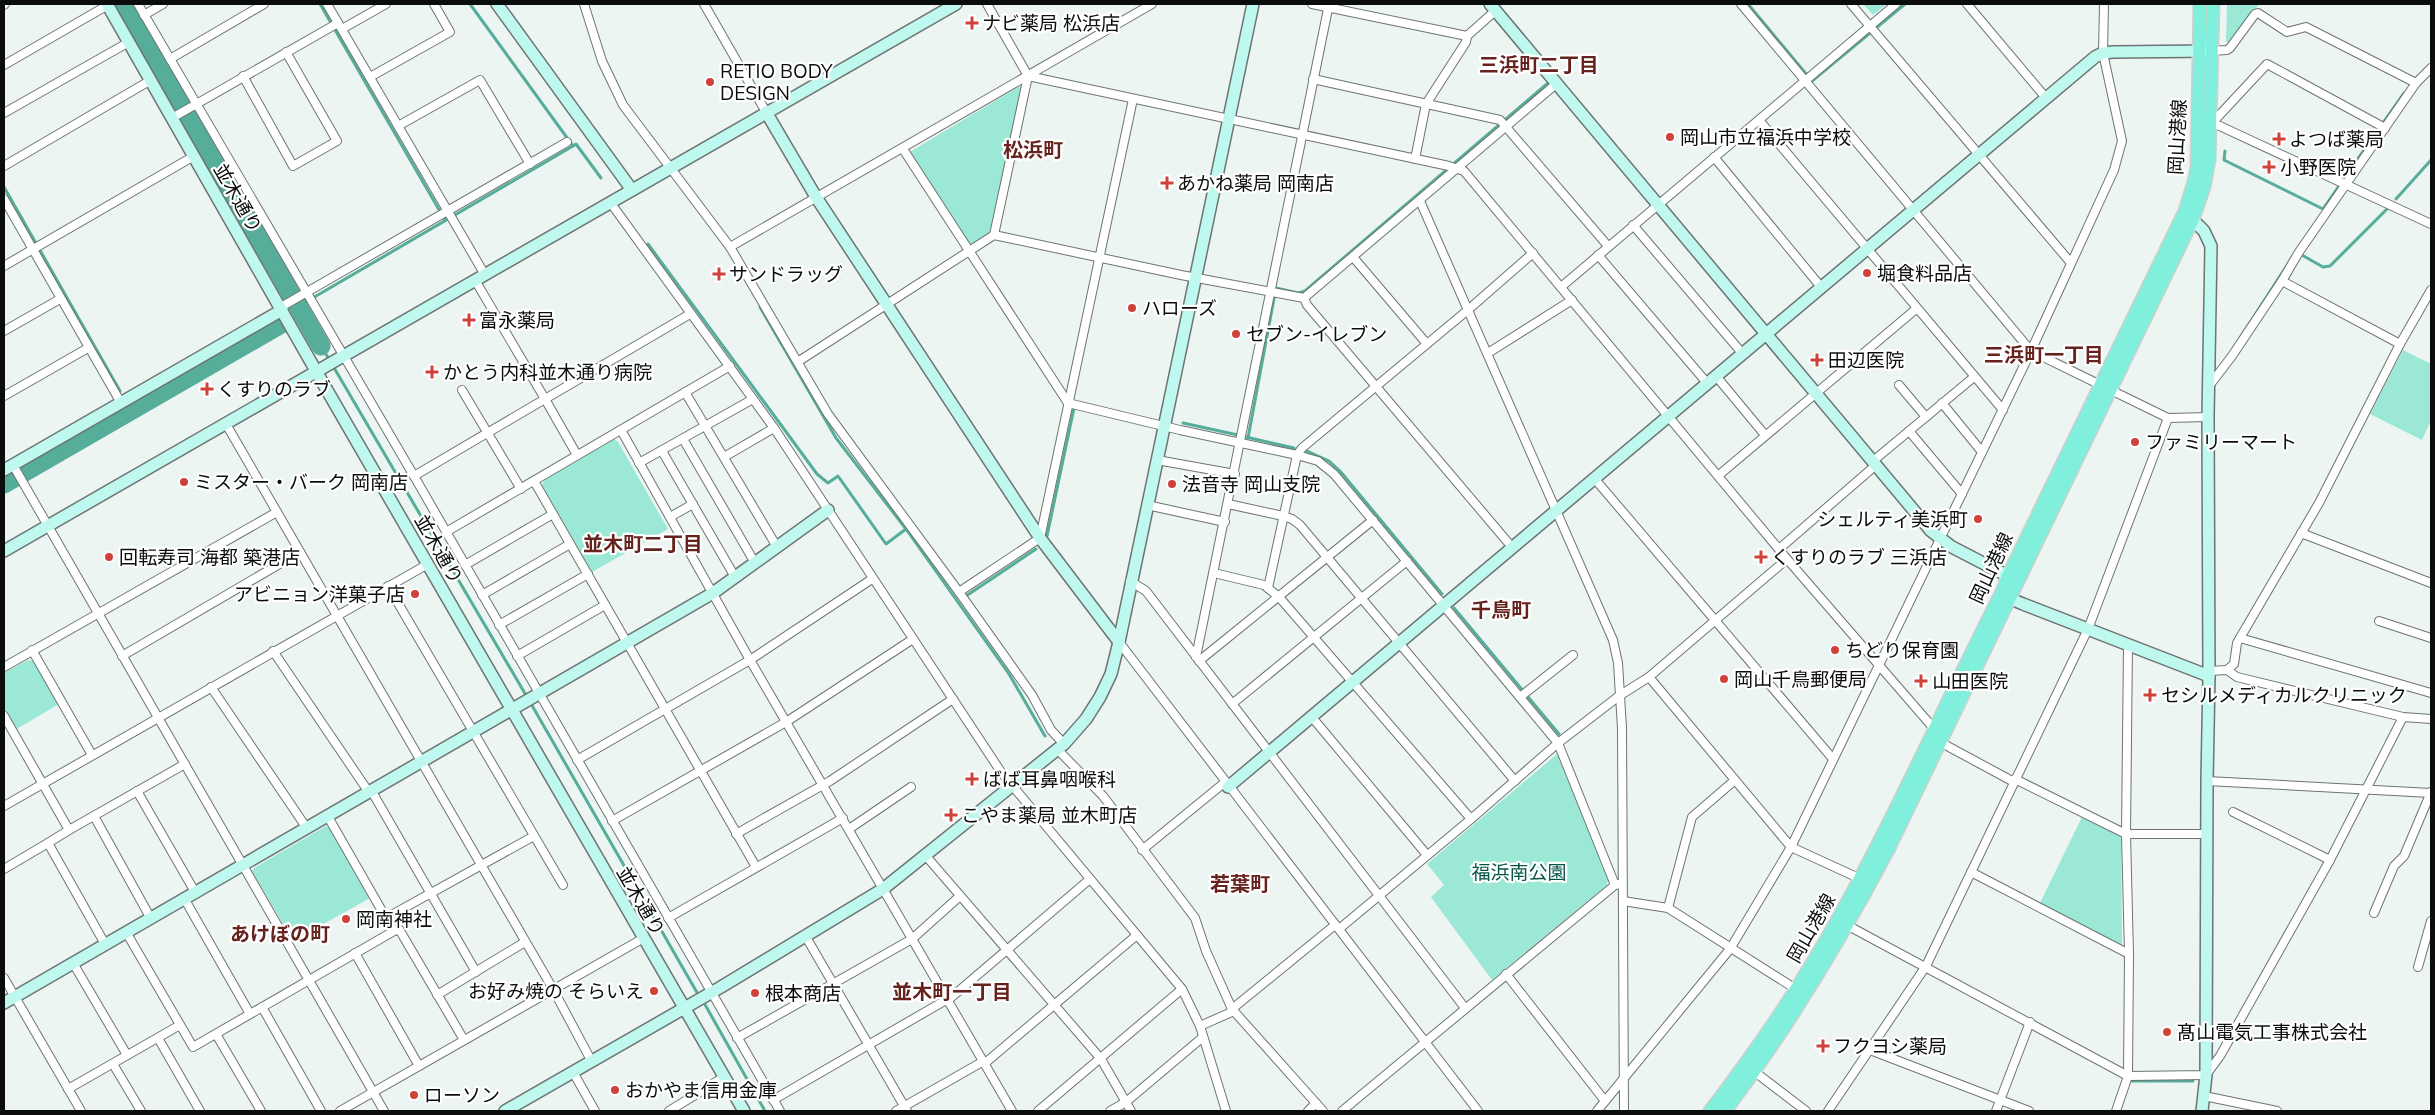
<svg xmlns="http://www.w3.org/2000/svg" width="2435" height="1115" viewBox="0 0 2435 1115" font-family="Mulish,'Noto Sans JP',sans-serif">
	<rect width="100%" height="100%" fill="#edf5f3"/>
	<g fill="#9ae8d5">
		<path d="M1863 4H1887L1873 15Z"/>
		<path d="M2227 4H2259L2230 42H2226Z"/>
		<path d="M1020 86 1022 88 992 230 972 244 968 243 908 153Z"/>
		<path d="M2403 350 2431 364V420L2422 440 2370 414Z"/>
		<path d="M614 439 618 442 668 529 592 572 542 485 544 480Z"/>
		<path d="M28 660 34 661 59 704 15 730 4 710V673Z"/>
		<path d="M1557 754 1608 880 1607 885 1492 980 1431 897 1444 885 1427 864Z"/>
		<path d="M2082 817 2121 837 2122 947 2040 903Z"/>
		<path d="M326 826 330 828 370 898 293 941 252 871 254 868Z"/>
	</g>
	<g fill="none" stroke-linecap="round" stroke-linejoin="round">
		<g stroke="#55ad9a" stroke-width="3">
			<path d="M320 4 445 220"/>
			<path d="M470 4 573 146 576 144 601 178"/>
			<path d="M1748 4 1812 81 1905 4"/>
			<path d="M2225 151 2224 160 2323 209 2339 186"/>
			<path d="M2345 177 2404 93"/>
			<path d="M4 187 120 391"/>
			<path d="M2396 199 2431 160"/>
			<path d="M648 244 817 474 828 483 838 476 886 544 906 529 1009 674 1045 736"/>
			<path d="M2300 254 2323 267 2330 266 2387 209"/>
			<path d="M299 306 573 146"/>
			<path d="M760 307 836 438 906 529"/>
			<path d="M2240 338 2291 259"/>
			<path d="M321 346 330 361"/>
			<path d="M333 366 527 697"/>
			<path d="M129 405 132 411"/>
			<path d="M1183 423 1238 435"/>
			<path d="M1246 437 1294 448"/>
			<path d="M1248 438 1276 288 1298 293 1305 291 1548 83"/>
			<path d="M1307 451 1329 461 1340 471 1442 594"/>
			<path d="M1047 536 1074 408"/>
			<path d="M966 596 1036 549"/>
			<path d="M1454 608 1559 734"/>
			<path d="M530 702 699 996"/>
			<path d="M703 1001 765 1111"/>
			<path d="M2132 1081H2193"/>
		</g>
		<g stroke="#55ad9a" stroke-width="19">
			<path d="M124 4 321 346"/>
			<path d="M4 484 283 323"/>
		</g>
		<defs>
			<g id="street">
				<path d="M138 4 414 476 780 1111"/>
				<path d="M327 4 485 275"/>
				<path d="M584 4 602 61 623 105 730 247 828 414 959 592 1032 695 1051 730 1064 744"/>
				<path d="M704 4 766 112"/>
				<path d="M987 4 1028 76 994 235"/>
				<path d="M1312 4 1467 36 1495 11"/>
				<path d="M1741 4 2031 351 2168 418 2208 417"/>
				<path d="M1851 4 2071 263"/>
				<path d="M1967 4 2046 98"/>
				<path d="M4 5 5 4"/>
				<path d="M144 15 163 4"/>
				<path d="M342 29 386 4"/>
				<path d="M2211 51 2227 50 2230 48 2255 14 2258 13 2287 32 2306 27 2416 83"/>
				<path d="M170 59 264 4"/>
				<path d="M4 65 108 5"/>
				<path d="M243 76 293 166 337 141 286 52"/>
				<path d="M1028 76 1449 166 1464 171 1787 559 1936 731"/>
				<path d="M370 77 450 32 434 4"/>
				<path d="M1313 79 1500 120 1608 246"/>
				<path d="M4 113 129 42"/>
				<path d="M172 118 338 23"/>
				<path d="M1759 120 2003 410"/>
				<path d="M2209 121 2431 224"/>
				<path d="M2213 122 2267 64 2385 128"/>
				<path d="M398 126 480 80 530 164"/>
				<path d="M903 149 1068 403 1180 430 1297 455 1318 461 1334 474 1558 743 1615 885"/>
				<path d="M1714 157 1821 287"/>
				<path d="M1415 159 1426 104 1466 42 1467 36"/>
				<path d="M4 166 151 80"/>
				<path d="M4 199 121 403"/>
				<path d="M1420 201 1613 640 1618 663 1622 728 1624 1111"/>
				<path d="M610 202 774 428 1001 772 1182 989 1200 1026 1226 1111"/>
				<path d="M1633 225 1742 353"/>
				<path d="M730 247 1152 4"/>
				<path d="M1598 255 1707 383"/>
				<path d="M1353 257 1427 344"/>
				<path d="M4 266 194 156"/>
				<path d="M475 280 545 399 690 314"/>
				<path d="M2282 281 2400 344"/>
				<path d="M1561 287 1896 4"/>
				<path d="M1304 298 1307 305 1511 546"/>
				<path d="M281 307 567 142"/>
				<path d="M4 331 60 299"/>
				<path d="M1488 353 1572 300"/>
				<path d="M799 361 994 235 1181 275 1304 298 1556 84"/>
				<path d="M1716 376 1765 435"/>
				<path d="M1899 385 1926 417"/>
				<path d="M2209 386 2232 356 2282 281 2299 252 2416 83 2431 68"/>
				<path d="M462 390 521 489"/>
				<path d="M685 392 777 547"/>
				<path d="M4 396 88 348"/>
				<path d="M1942 403 1982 452"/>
				<path d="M226 424 553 989 592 1062"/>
				<path d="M621 430 750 660 1012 1111"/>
				<path d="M1909 431 1962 494"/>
				<path d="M683 439 755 563"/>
				<path d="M662 451 735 577"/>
				<path d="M724 457 774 428"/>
				<path d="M1157 460 1235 474"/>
				<path d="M1873 461 1974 377"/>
				<path d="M639 463 753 399"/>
				<path d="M13 465 384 1111"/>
				<path d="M1719 475 1916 309"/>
				<path d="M414 476 545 399 577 455"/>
				<path d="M1594 478 1833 759"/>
				<path d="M534 481 756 867"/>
				<path d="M1228 504 1283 516 1292 519 1300 525 1515 781"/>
				<path d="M1147 505 1225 522"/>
				<path d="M670 517 693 504"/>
				<path d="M446 532 730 366"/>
				<path d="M2301 533 2431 583"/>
				<path d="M1779 549 1876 465"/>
				<path d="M465 565 553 514"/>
				<path d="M1214 573 1264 585 1279 597 1471 819"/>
				<path d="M1130 581 1146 591 1465 1008"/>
				<path d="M388 586 563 885"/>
				<path d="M1268 588 1297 455 1302 448 1469 309 1533 253"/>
				<path d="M959 592 1040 538 1133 99"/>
				<path d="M482 595 570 544"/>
				<path d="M2379 621 2431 638"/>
				<path d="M499 625 588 574"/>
				<path d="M2240 638 2431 693"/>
				<path d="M1119 642 1478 1111"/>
				<path d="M32 650 92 755"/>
				<path d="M273 651 368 791"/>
				<path d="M122 656 300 552"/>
				<path d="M517 656 605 605"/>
				<path d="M1196 657 1329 4"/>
				<path d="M1199 661 1373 520"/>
				<path d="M4 667 277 512"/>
				<path d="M2227 670 2237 677 2403 717 2431 719"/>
				<path d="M2209 671 2227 670 2234 664 2237 643 2319 503 2400 344 2431 290"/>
				<path d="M1649 677 1791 847 1863 880"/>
				<path d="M211 687 306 827"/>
				<path d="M1520 697 1573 655"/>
				<path d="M1232 704 1407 561"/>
				<path d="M4 716 69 830 48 843 105 944"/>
				<path d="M1311 716 1427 855"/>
				<path d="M1938 741 2014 782"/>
				<path d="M1058 750 1103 796 1195 918 1206 951 1232 1009 1323 1111"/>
				<path d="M577 760 750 660 872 579"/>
				<path d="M2015 779 2126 834H2207"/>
				<path d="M2207 781 2431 793"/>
				<path d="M371 790 476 972"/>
				<path d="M137 791 195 892"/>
				<path d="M4 806 428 564"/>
				<path d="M2233 812 2330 860"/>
				<path d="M327 815 386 918"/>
				<path d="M94 816 150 917"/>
				<path d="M612 821 786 722 913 639"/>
				<path d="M849 829 911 787"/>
				<path d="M69 830 185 764"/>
				<path d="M736 834 830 781 953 699"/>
				<path d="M1142 850 1224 783"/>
				<path d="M926 856 1101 1059 1131 1111"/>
				<path d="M4 869 48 843"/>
				<path d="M1971 872 2129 954"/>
				<path d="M184 898 250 1014"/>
				<path d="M1623 901 1668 908 1799 991"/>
				<path d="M1668 908 1692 817 1735 780"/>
				<path d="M2374 913 2394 866 2404 856 2431 792"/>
				<path d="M668 918 843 818"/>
				<path d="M1843 923 2128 1076 2206 1075 2220 1056 2330 860 2403 717"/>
				<path d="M1339 929 1471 819 1558 743 1619 696 1649 677 1787 559"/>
				<path d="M394 931 399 929 464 1040"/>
				<path d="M126 932 193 1047 394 931 386 918 534 836"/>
				<path d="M806 937 907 1111"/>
				<path d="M355 953 419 1066"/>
				<path d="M73 963 127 1055"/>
				<path d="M2418 967 2431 921"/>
				<path d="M1506 974 1605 1101"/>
				<path d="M4 978 81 1111"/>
				<path d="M437 995 525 942"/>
				<path d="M947 1001 1090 879"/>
				<path d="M262 1007 321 1111"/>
				<path d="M1232 1009 1335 925"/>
				<path d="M1200 1026 1234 1011"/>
				<path d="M216 1034 261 1111"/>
				<path d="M158 1038 200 1111"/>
				<path d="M737 1038 912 939 960 896"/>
				<path d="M1870 1050 2029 1111"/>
				<path d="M113 1064 141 1111"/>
				<path d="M984 1064 1137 935"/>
				<path d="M1751 1069 1806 1111"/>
				<path d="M573 1072 595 1111"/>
				<path d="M68 1089 180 1025"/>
				<path d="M2204 1096 2277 1111"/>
				<path d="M773 1100 946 1000"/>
				<path d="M340 1111 642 939"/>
				<path d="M669 1111 724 1077"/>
				<path d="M896 1111 982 1062"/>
				<path d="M1038 1111 1182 989"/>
				<path d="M1110 1111 1126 1102 1203 1037"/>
				<path d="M1308 1111 1316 1103"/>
				<path d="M1342 1111 1615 885 1619 884"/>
				<path d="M1597 1111 1730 949 1791 847 2031 351 2114 170 2122 141 2103 53 2104 4"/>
				<path d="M1828 1111 1926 966 2088 629 2168 418"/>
				<path d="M1996 1111 2030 1022"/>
				<path d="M2116 1111 2128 1076 2129 954 2126 834 2128 644"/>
			</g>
			<g id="secondary">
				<path d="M107 4 324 385 744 1111"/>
				<path d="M497 4 632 190"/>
				<path d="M1490 4 1931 531 1952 547 2008 576 2014 582"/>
				<path d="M766 112 816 197 1040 538 1119 642"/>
				<path d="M2187 214 2204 231 2211 246 2208 417 2209 676 2207 781 2206 1075 2202 1111"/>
				<path d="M4 470 282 310"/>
				<path d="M4 551 956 4"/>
				<path d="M2004 591 2011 599 2023 604 2209 676"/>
				<path d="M1228 787 2095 57 2103 53 2113 52 2211 51"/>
				<path d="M4 1003 713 593 828 510"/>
				<path d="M505 1111 721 987 883 889 1064 744 1086 719 1100 697 1111 674 1119 642 1253 4"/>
			</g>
			<g id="primary">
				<path d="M1710 1111C1757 1050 1801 986 1838 919 1898 812 1947 699 2003 590L2008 576 2185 211 2194 182 2197 167 2200 4"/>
				<path d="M1725 1111C1787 1029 1840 941 1888 850L2193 219 2204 187 2209 160 2213 4"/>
			</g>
		</defs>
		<use href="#street" stroke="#6d7472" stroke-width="10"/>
		<use href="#secondary" stroke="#6d7472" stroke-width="14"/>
		<use href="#primary" stroke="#cecfce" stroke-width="15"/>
		<use href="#street" stroke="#fff" stroke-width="8"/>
		<use href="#secondary" stroke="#bff8ee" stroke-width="11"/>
		<use href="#primary" stroke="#80f0dd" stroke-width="12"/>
	</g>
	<g fill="#cf4139" stroke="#fff" stroke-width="2">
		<path d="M969.5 15.5h5v5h5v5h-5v5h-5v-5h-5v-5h5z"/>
		<circle cx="710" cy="82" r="5"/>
		<circle cx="1670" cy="137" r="5"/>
		<path d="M2276.5 131.5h5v5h5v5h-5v5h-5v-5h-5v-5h5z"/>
		<path d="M2266.5 159.5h5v5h5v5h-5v5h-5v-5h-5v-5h5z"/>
		<path d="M1164.5 175.5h5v5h5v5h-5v5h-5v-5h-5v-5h5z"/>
		<circle cx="1867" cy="273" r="5"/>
		<path d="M716.5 266.5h5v5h5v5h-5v5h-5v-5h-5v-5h5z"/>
		<circle cx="1132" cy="308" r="5"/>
		<path d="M466.5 312.5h5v5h5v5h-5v5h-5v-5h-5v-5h5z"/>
		<circle cx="1236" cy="334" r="5"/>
		<path d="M1814.5 352.5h5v5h5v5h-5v5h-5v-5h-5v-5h5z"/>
		<path d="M429.5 364.5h5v5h5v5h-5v5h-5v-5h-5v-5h5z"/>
		<path d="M204.5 381.5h5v5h5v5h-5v5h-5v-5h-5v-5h5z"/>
		<circle cx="2135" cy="442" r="5"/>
		<circle cx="184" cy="482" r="5"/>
		<circle cx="1172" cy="484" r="5"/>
		<circle cx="1978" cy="519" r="5"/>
		<circle cx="109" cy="557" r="5"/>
		<path d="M1758.5 549.5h5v5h5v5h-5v5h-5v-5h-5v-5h5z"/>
		<circle cx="415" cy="594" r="5"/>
		<circle cx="1835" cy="650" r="5"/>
		<circle cx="1724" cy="679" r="5"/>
		<path d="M1918.5 673.5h5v5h5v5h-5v5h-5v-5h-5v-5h5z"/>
		<path d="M2147.5 687.5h5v5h5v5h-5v5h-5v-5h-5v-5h5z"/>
		<path d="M969.5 771.5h5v5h5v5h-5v5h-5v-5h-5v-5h5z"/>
		<path d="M948.5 807.5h5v5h5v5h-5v5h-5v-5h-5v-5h5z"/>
		<circle cx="346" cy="919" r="5"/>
		<circle cx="654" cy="991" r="5"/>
		<circle cx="755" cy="993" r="5"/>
		<circle cx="2167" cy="1032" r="5"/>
		<path d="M1820.5 1038.5h5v5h5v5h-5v5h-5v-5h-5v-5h5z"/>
		<circle cx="615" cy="1090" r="5"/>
		<circle cx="414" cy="1095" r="5"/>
	</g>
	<g text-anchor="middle" stroke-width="4.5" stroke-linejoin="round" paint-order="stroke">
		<g font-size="19" fill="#0a0d0c" stroke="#fff" text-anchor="start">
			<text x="982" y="30">ナビ薬局 松浜店</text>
			<text x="720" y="78">RETIO BODY<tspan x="720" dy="22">DESIGN</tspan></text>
			<text x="1680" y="144">岡山市立福浜中学校</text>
			<text x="2289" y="146">よつば薬局</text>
			<text x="2280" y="174">小野医院</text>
			<text x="1177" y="190">あかね薬局 岡南店</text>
			<text x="1877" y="280">堀食料品店</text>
			<text x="729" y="281">サンドラッグ</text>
			<text x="1142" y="315">ハローズ</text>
			<text x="479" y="327">富永薬局</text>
			<text x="1246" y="341">セブン-イレブン</text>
			<text x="1828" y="367">田辺医院</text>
			<text x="443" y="379">かとう内科並木通り病院</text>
			<text x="217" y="396">くすりのラブ</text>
			<text x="2145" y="449">ファミリーマート</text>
			<text x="194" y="489">ミスター・バーク 岡南店</text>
			<text x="1182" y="491">法音寺 岡山支院</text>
			<text x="1968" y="526" text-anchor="end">シェルティ美浜町</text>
			<text x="119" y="564">回転寿司 海都 築港店</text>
			<text x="1771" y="564">くすりのラブ 三浜店</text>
			<text x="405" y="601" text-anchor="end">アビニョン洋菓子店</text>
			<text x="1845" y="657">ちどり保育園</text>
			<text x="1734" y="686">岡山千鳥郵便局</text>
			<text x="1932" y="688">山田医院</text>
			<text x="2161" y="702">セシルメディカルクリニック</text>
			<text x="983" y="786">ばば耳鼻咽喉科</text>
			<text x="961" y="822">こやま薬局 並木町店</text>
			<text x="356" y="926">岡南神社</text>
			<text x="644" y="998" text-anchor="end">お好み焼の そらいえ</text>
			<text x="765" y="1000">根本商店</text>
			<text x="2177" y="1039">髙山電気工事株式会社</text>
			<text x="1833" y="1053">フクヨシ薬局</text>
			<text x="625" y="1097">おかやま信用金庫</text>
			<text x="424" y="1102">ローソン</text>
		</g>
		<g font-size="19" fill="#0a0d0c" stroke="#fff">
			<text transform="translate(2177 137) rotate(-87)" y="7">岡山港線</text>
			<text transform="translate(238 198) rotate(60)" y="7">並木通り</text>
			<text transform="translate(439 549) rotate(60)" y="7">並木通り</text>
			<text transform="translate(1991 568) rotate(-65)" y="7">岡山港線</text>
			<text transform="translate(641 901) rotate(60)" y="7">並木通り</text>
			<text transform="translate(1811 928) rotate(-60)" y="7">岡山港線</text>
		</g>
		<g font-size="19" fill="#055447" stroke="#fff">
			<text x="1519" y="879">福浜南公園</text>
		</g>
		<g font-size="20" font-weight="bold" fill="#66221d" stroke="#fff">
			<text x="1539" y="72">三浜町二丁目</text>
			<text x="1033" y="157">松浜町</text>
			<text x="2044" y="362">三浜町一丁目</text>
			<text x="643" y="551">並木町二丁目</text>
			<text x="1501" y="617">千鳥町</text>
			<text x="1240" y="891">若葉町</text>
			<text x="280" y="941">あけぼの町</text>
			<text x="952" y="999">並木町一丁目</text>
		</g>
	</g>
	<rect width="2435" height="1115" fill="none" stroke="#0a0d0c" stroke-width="10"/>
</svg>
